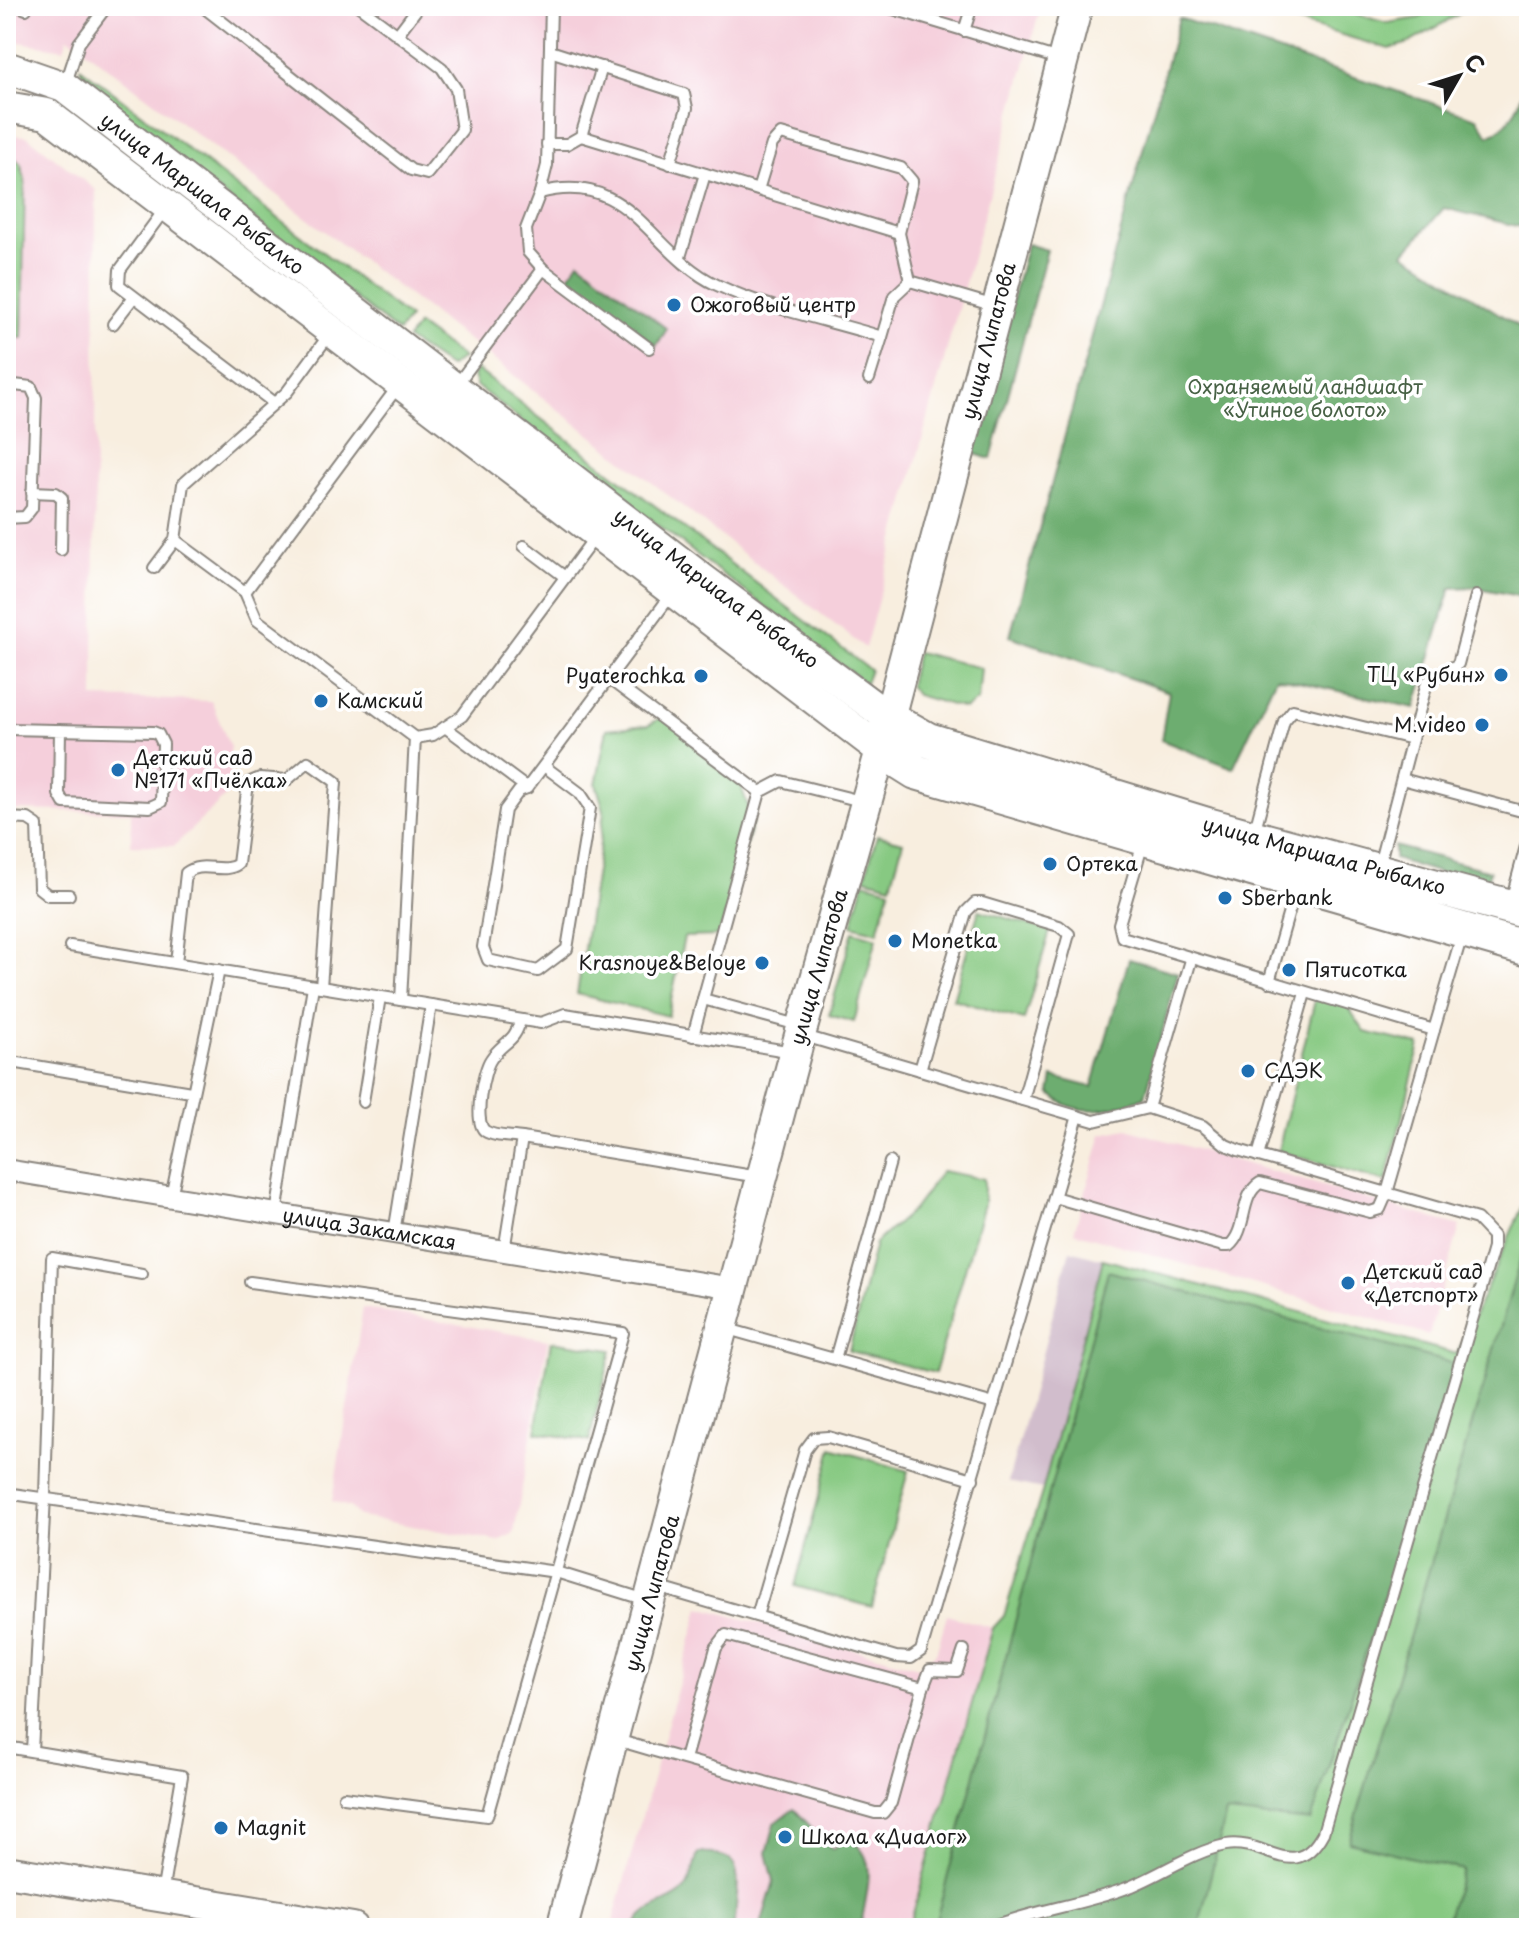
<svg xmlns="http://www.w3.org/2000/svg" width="1535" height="1934" viewBox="0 0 1535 1934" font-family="'Playpen Sans',sans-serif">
	<rect width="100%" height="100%" fill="#fff"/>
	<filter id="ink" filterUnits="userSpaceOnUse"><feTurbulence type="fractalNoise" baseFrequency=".0125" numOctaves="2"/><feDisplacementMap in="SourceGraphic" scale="16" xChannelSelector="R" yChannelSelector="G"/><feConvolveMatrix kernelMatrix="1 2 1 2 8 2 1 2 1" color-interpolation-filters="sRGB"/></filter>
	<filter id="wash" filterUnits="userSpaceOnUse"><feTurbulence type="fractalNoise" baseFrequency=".006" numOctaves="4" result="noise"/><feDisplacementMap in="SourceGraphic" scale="32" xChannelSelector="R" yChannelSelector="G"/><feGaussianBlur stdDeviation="1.8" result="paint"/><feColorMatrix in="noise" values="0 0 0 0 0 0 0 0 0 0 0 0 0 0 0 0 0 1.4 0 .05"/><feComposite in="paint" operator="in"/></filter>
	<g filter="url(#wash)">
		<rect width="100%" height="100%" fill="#f8eedf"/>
		<g fill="#f5cfdb">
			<path d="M6 6H1041L865 648 489 356 68 37 64 49 6 40Z"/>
			<path d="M6 135 27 136 96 190 94 698 211 701 230 747 229 793 174 846 131 845V812L6 810Z"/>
			<path d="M1127 1129 1460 1226 1429 1335 1074 1232 1102 1134Z"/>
			<path d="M363 1308 548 1340 514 1533 499 1541 360 1517 351 1508 332 1501Z"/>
			<path d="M700 1607 918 1667 936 1653 947 1615 993 1628 909 1928H646L613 1921Z"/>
		</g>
		<path fill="#d1bdcc" d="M1070 1250 1103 1259 1043 1489 1008 1482Z"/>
		<g fill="#87c982" stroke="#52724f" stroke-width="2">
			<path d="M1244 6H1329L1387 23 1419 18 1438 6H1473L1409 43 1389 49Z"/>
			<path d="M80 67 409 318 398 332 94 93 84 82Z"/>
			<path d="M6 150 21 164 25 179 22 338 6 337Z"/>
			<path d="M418 325 463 358 449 367 407 339Z"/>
			<path d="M476 369 870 670 865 683 476 386 473 376Z"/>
			<path d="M917 652 981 668 978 700 965 709 916 695 909 685Z"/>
			<path d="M666 715 739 780 753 821 719 936 684 937 668 1016 577 994 599 851 604 810 596 784 607 729 648 725Z"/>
			<path d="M877 835 903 842 891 885 865 878Z"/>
			<path d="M864 882 890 889 878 932 852 925Z"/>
			<path d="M979 910 1050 931 1024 1020 953 999Z"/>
			<path d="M853 931 877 938 854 1022 829 1015Z"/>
			<path d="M1316 996 1348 1007 1365 1032 1420 1045 1386 1182 1278 1151Z"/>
			<path d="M942 1171 984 1179V1204L935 1373 849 1351 875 1243 913 1210Z"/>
			<path d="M1529 1192V1928H909L993 1628 1004 1616 1043 1489 1103 1259 1457 1354Z"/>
			<path d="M551 1341 612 1350 589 1441 536 1432Z"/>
			<path d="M832 1448 908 1471 872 1607 795 1586Z"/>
		</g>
		<g fill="#6dad70" stroke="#446446" stroke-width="2">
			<path d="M1179 18 1477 118 1489 136C1519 121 1524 91 1529 61V179L1525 190 1529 196V229L1444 208 1404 253 1529 333V598L1473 587 1451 588 1415 708 1276 677 1233 768 1161 740 1169 692 1010 636Z"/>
			<path d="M1027 244 1047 250 991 459 971 453Z"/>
			<path d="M579 261 667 329 656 346 569 276Z"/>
			<path d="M1394 846 1490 871 1485 887 1394 859Z"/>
			<path d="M1129 959 1178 973 1145 1097C1115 1109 1076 1120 1050 1093L1053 1077 1092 1087Z"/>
			<path d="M1529 1230V1928H1444L1462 1870 1349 1842Z"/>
			<path d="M1108 1271 1459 1365 1311 1821 1226 1813 1198 1928H934Z"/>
			<path d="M794 1809 832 1849 847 1839C881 1854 866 1892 862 1921L857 1928H760L774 1881 767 1853 775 1823Z"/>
			<path d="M698 1853C733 1854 740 1861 737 1896 736 1907 737 1917 732 1928H635C641 1905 671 1905 685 1889 692 1881 694 1863 698 1853Z"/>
		</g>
	</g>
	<g filter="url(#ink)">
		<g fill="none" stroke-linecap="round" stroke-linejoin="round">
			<defs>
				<g id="lane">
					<path d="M19 6 26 9"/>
					<path d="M202 6 411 170 427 174 462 130 456 89 442 68 359 6"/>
					<path d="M883 6 900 11 901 7"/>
					<path d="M900 11 1059 59"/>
					<path d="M964 31 972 6"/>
					<path d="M397 35 419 6"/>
					<path d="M550 51 684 94 687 108 670 164"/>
					<path d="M602 67 581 136 899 233 912 181 901 168 781 134 772 144 758 190"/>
					<path d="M65 86 79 43 107 6"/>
					<path d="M547 144H567L581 136"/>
					<path d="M540 193C631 169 649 253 717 285 768 309 828 320 882 337L894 296 910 281"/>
					<path d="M165 209 120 270 119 285 274 403"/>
					<path d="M899 233 910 281 995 306"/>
					<path d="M680 257 705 174"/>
					<path d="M543 269 528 252 526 229 540 193 547 165 551 6"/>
					<path d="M113 324 133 298"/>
					<path d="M869 379 882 337"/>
					<path d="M6 384 31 387 36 398 32 508 25 517 6 518"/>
					<path d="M455 387 543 269 649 348"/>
					<path d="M32 492 56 493 62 498 61 550"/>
					<path d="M175 540 183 484 287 392 329 335"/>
					<path d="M524 546 565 577"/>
					<path d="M154 568 175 540 245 592 257 620 415 738 401 1000"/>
					<path d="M245 592 399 385"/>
					<path d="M609 679 760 792 703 999 798 1025"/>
					<path d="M445 727 527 788 671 595"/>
					<path d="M6 729 153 732 158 734 163 744 161 802 150 807 64 803 59 794 60 730"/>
					<path d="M415 738 433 735 462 716 595 537"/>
					<path d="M1402 779 1529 813"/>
					<path d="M527 788 519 791 505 810 483 947 488 960 538 971 567 949 590 808 580 793 544 766"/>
					<path d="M760 792 781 781 865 802"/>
					<path d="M6 818 28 819 37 825 39 888 48 895H69"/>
					<path d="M1254 833 1284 721 1293 710 1412 739"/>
					<path d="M1143 843 1119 924 1122 937 1434 1030 1462 935"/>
					<path d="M1379 865 1427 682 1458 664 1476 596"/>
					<path d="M1511 901 1529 835"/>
					<path d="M70 946 541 1023 565 1014 793 1052"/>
					<path d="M176 963 186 873C202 860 222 875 238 864L248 783 260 778 287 780 308 762 336 782 321 987"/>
					<path d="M1269 982 1296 887"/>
					<path d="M520 1020C516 1042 502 1042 491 1059 483 1070 473 1122 485 1131 494 1137 511 1136 522 1138"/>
					<path d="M801 1035 1094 1121 1148 1108 1203 1126 1226 1145 1238 1150 1387 1193 1434 1030"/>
					<path d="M693 1036 703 999"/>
					<path d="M6 1061 191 1092"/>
					<path d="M920 1070 966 912 975 903H982L1059 926 1069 934 1023 1100"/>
					<path d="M363 1102 380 997"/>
					<path d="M1148 1108 1191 960"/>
					<path d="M1258 1156 1305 993"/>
					<path d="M171 1197 219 970"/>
					<path d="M276 1214 313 986"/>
					<path d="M394 1233 431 1005"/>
					<path d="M504 1251 522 1138 759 1177"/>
					<path d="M250 1282 623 1333 487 1816 344 1797"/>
					<path d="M724 1328 994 1404"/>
					<path d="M835 1359 890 1162"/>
					<path d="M6 1493 556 1572 646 1600"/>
					<path d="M657 1587 896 1657 911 1658 921 1651 1078 1116"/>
					<path d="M757 1616 805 1450 814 1438 828 1437 973 1479"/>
					<path d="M923 1688 930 1670 957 1671 964 1650"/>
					<path d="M617 1740 651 1750 875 1813H883L891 1803 923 1688 726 1635 716 1648 685 1759"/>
					<path d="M6 1747 182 1776 162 1894"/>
					<path d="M32 1751 45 1496 52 1258 142 1274"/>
					<path d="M988 1928C1032 1911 1080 1905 1124 1889 1158 1877 1190 1852 1226 1845 1266 1838 1295 1885 1323 1833L1493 1248V1236L1477 1219 1387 1193 1380 1209 1370 1212 1260 1183C1239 1196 1248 1230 1229 1246H1223L1054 1197"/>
				</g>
				<g id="street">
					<path id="s1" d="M6 1170 733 1288"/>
				</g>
				<g id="secondary">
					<path id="s2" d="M6 67 64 87 702 579 889 718 1077 6"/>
					<path d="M6 107 47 114 881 750 800 1035 562 1928"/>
					<path d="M6 1871 353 1928"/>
				</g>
				<path id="primary" d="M1529 912 1207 825 928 740 889 718 881 750 916 772 1529 949"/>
			</defs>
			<use href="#lane" stroke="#8a857e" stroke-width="14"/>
			<use href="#street" stroke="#8a857e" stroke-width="24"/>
			<use href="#secondary" stroke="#8a857e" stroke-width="34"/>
			<use href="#primary" stroke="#8a857e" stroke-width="38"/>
			<use href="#lane" stroke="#fff" stroke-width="10"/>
			<use href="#street" stroke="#fff" stroke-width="20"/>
			<use href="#secondary" stroke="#fff" stroke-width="30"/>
			<use href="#primary" stroke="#fff" stroke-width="34"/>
		</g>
	</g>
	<g fill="#1f6fb2" stroke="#fff" stroke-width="3">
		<circle cx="674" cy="305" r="8"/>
		<circle cx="1501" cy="675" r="8"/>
		<circle cx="701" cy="676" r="8"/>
		<circle cx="321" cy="701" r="8"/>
		<circle cx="1482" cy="725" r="8"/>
		<circle cx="118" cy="770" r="8"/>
		<circle cx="1050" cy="864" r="8"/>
		<circle cx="1225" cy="898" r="8"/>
		<circle cx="895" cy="941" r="8"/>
		<circle cx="762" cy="963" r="8"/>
		<circle cx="1289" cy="970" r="8"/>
		<circle cx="1248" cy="1071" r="8"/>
		<circle cx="1348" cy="1283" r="8"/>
		<circle cx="221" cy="1828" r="8"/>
		<circle cx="785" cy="1837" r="8"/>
	</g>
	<g text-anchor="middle" stroke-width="7" stroke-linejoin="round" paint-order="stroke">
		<g font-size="20" fill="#1c1c1c" stroke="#fff">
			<text dy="7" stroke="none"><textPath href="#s2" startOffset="236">улица Маршала Рыбалко</textPath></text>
			<text dy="7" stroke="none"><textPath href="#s2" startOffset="1490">улица Липатова</textPath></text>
			<text dy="7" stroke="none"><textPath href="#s2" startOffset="884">улица Маршала Рыбалко</textPath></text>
			<text transform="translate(1324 856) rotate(15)" y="7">улица Маршала Рыбалко</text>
			<text transform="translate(819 967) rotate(-74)" y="7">улица Липатова</text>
			<text dy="7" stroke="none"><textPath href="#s1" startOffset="368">улица Закамская</textPath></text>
			<text transform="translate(652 1593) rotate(-75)" y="7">улица Липатова</text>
		</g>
		<g font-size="20" fill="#1c1c1c" stroke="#fff" text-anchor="start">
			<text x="690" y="312">Ожоговый центр</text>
			<text x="1485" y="682" text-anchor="end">ТЦ «Рубин»</text>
			<text x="685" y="683" text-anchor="end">Pyaterochka</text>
			<text x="337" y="708">Камский</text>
			<text x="1466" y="732" text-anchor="end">M.video</text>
			<text x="134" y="765">Детский сад<tspan x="134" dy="23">№171 «Пчёлка»</tspan></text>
			<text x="1066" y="871">Ортека</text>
			<text x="1241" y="905">Sberbank</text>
			<text x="911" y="948">Monetka</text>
			<text x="746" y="970" text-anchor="end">Krasnoye&amp;Beloye</text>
			<text x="1305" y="977">Пятисотка</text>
			<text x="1264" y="1078">СДЭК</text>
			<text x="1364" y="1279">Детский сад<tspan x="1364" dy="23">«Детспорт»</tspan></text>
			<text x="237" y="1835">Magnit</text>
			<text x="801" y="1844">Школа «Диалог»</text>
		</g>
		<g font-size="20" fill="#476145" stroke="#fff">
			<text x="1305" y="394">Охраняемый ландшафт<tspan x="1305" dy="23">«Утиное болото»</tspan></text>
		</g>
	</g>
	<rect width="1535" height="1934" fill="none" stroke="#fff" stroke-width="32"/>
	<g transform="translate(1459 76) rotate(51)" stroke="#ffffff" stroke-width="6" paint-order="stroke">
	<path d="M0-6L14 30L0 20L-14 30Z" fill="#1c1c1c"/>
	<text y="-12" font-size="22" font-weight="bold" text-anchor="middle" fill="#1c1c1c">С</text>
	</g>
</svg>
